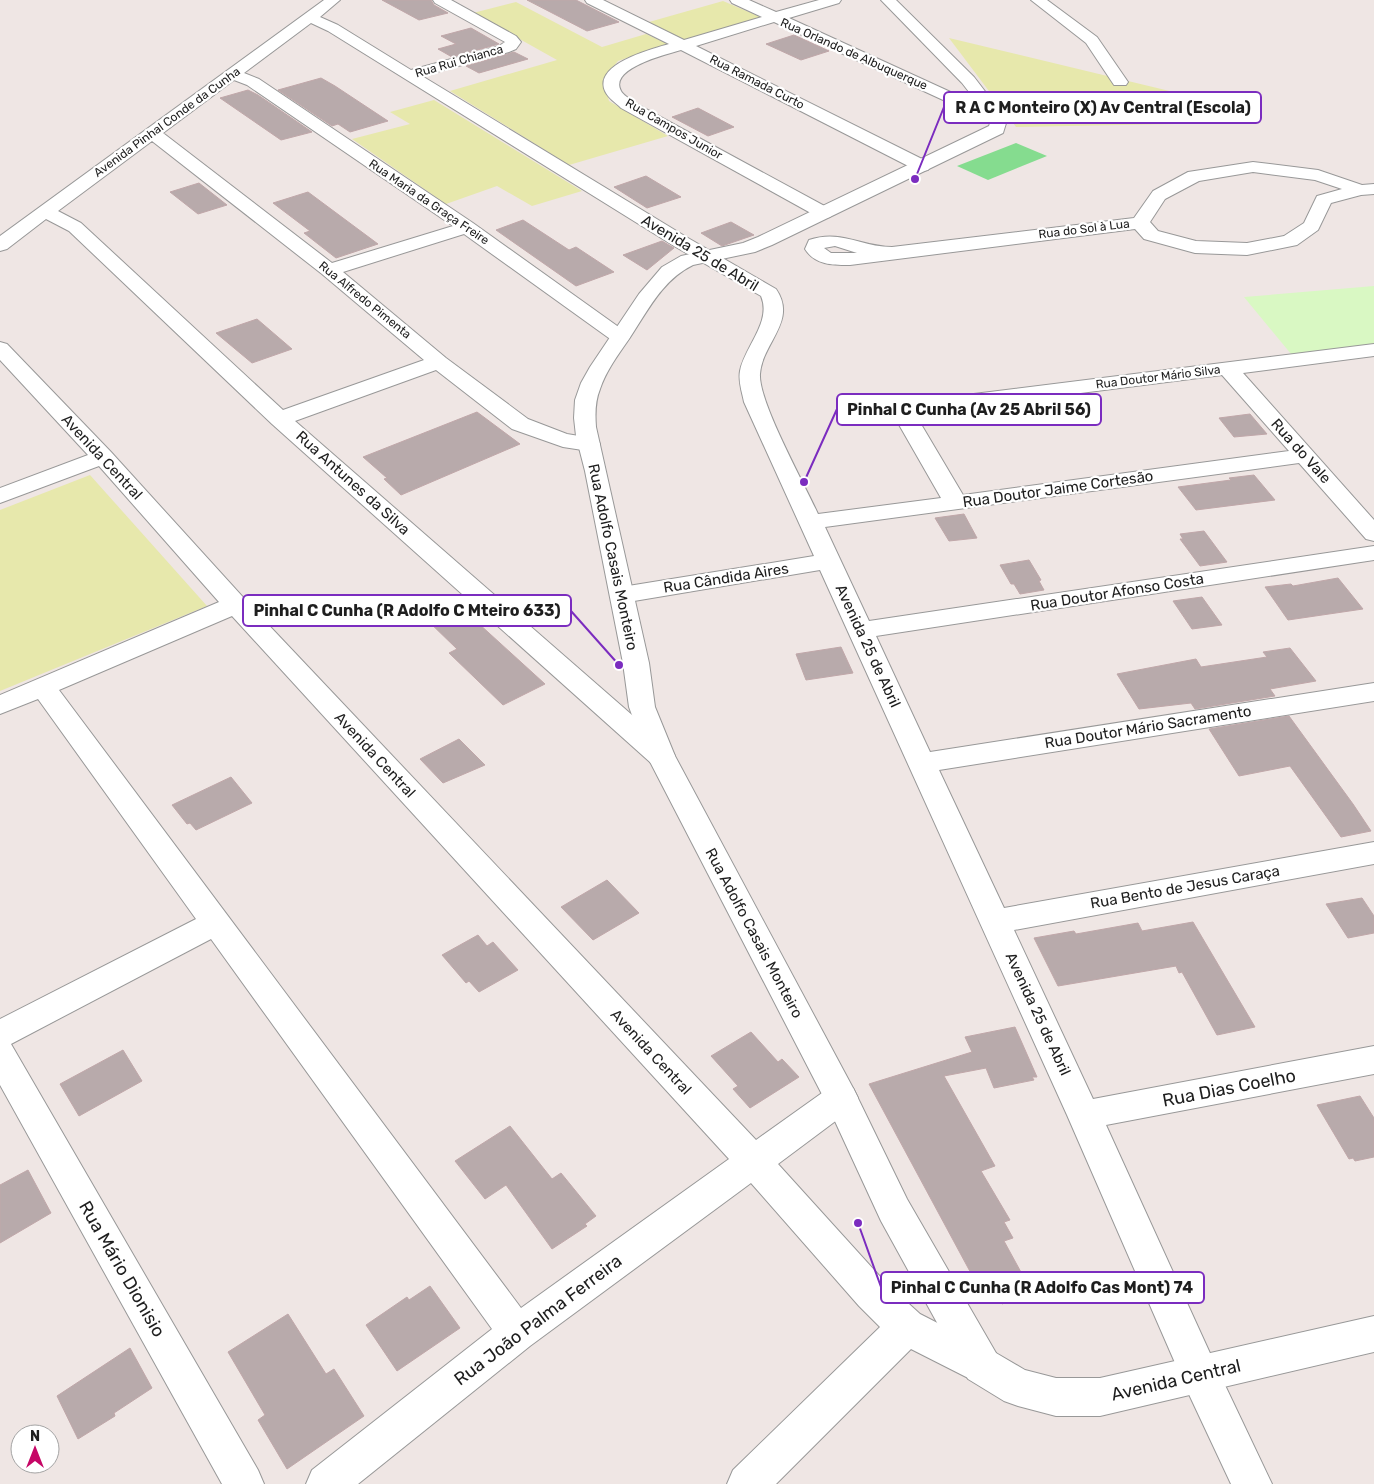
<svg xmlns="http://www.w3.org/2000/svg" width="1374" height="1484" viewBox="0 0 1374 1484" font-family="Rubik,sans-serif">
	<rect width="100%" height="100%" fill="#efe6e4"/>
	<g fill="#e7e8ac">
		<path d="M723 1 763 18 686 41 649 22Z"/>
		<path d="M516 2 602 47 646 34 668 44 618 61 603 79 609 101 668 136 569 165 450 91 557 60 473 13Z"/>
		<path d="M949 38 1211 101 1228 123 1016 127Z"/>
		<path d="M434 100 582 191 532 206 497 186 446 204 352 139 410 124 390 112Z"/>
		<path d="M90 475 207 606 0 691V510Z"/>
	</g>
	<path fill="#d9f8c3" d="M1374 286V350L1296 360 1244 297Z"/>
	<path fill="#85dc8f" d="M1016 143 1047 156 988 180 957 166Z"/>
	<g fill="#b8aaab" stroke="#c0a7a9">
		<path d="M382 0H431L434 5 448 13 419 20Z"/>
		<path d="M527 0H576L619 22 587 31Z"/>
		<path d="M471 28 499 44 452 57 438 49 456 44 441 36Z"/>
		<path d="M794 35 829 51 801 60 766 44Z"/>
		<path d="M514 52 528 59 479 73 466 66Z"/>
		<path d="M321 78 335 86 388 121 350 132 338 124 332 126 278 90Z"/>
		<path d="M248 90 258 95 312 132 281 140 220 98Z"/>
		<path d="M698 108 734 127 708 136 672 117Z"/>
		<path d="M646 176 681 197 647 208 614 187Z"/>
		<path d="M199 183 227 205 198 214 170 192Z"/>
		<path d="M308 192 378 244 336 258 304 233 310 231 273 203Z"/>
		<path d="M523 220 569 250 576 247 614 272 576 286 496 230Z"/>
		<path d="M731 222 754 235 722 246 701 233Z"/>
		<path d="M662 241 674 248 647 270 623 255Z"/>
		<path d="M257 319 292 349 252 363 216 333Z"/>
		<path d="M477 412 520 444 401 495 384 479 387 478 363 457Z"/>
		<path d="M1250 414 1267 434 1234 437 1219 418Z"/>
		<path d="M1254 475 1275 500 1196 510 1178 487 1231 480 1229 478Z"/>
		<path d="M964 514 977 538 949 541 935 518Z"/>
		<path d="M1204 531 1227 562 1200 566 1180 539H1183L1180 534Z"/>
		<path d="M1029 560 1041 580 1039 581 1044 590 1020 594 1014 584H1011L1000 565Z"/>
		<path d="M1338 578 1363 609 1288 620 1265 587 1291 584 1293 586Z"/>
		<path d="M1202 597 1222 625 1192 629 1173 601Z"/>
		<path d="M458 603 478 623 545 684 503 705 449 653 457 649 425 618Z"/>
		<path d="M841 647 853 673 806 680 796 654Z"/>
		<path d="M1290 648 1316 681 1270 689 1275 696 1195 709 1191 703 1139 709 1117 674 1196 659 1201 667 1267 657 1263 652Z"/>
		<path d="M1289 716 1353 804 1371 831 1341 837 1290 766 1239 776 1209 729Z"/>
		<path d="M459 739 485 765 443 783 420 759Z"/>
		<path d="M231 777 252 803 196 830 190 823 187 824 172 805Z"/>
		<path d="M607 880 639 913 593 940 561 907Z"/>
		<path d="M1362 898 1374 916V933L1348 938 1326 904Z"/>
		<path d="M1193 922 1255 1027 1217 1035 1182 972 1179 973 1176 966 1058 986 1034 938 1074 931 1076 934 1138 923 1142 931Z"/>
		<path d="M478 935 487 946 493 942 518 970 479 992 469 981 466 983 442 955Z"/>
		<path d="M1015 1027 1037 1077H1032L1034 1080 994 1088 986 1068 944 1076 995 1166 981 1171 1010 1220 1004 1222 1013 1238 1004 1241 1022 1274 1015 1276 1026 1296 1002 1304 992 1286 980 1290 869 1084 972 1052 965 1037Z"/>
		<path d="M751 1032 778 1062 782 1059 799 1077 750 1108 733 1089 738 1086 711 1056Z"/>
		<path d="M123 1050 142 1081 79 1116 60 1084Z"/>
		<path d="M1360 1096 1374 1118V1157L1355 1161 1353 1158 1349 1159 1317 1105Z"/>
		<path d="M510 1126 552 1179 561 1173 596 1216 585 1224 587 1226 552 1249 506 1185 485 1199 455 1161Z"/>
		<path d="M28 1170 51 1213 0 1243V1185Z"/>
		<path d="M430 1286 460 1328 397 1371 366 1325 407 1297 409 1300Z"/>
		<path d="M288 1314 326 1374 334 1369 364 1416 287 1469 258 1420 265 1415 228 1352Z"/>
		<path d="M130 1348 152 1388 114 1413 115 1416 78 1439 57 1396Z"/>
	</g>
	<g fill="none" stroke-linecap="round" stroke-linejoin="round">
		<defs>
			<g id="minor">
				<path d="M324 0H340L320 17 338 25 411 70 499 46 505 42 435 3 433 0H451L516 36 521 42 516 49 509 52 422 76 688 238 776 289C798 321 762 343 760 374 758 401 805 485 818 514L941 498 890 409 893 404 1374 344V356L1243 373 1374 520V541L1366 539 1299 463 825 527 869 621 1374 546V560L876 636 930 752 1374 683V701L939 770 1004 908 1374 842V864L1014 930 1093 1099 1374 1046V1074L1106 1125 1214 1362 1272 1484H1231L1186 1388 1067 1115 820 570 622 603 613 601 610 595 613 589 622 587 814 556 744 402C742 392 738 381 740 371 745 346 772 322 761 296L674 246 328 31 311 23 244 73 259 79 473 223 627 333 630 337 627 341 620 343 613 341 464 234 343 272 446 358 528 419 567 434 597 439 600 444 597 449 589 451 563 447 512 429 436 370 295 421 671 749 675 756 671 763 661 766 651 763 272 424 69 231 46 219 7 249 0 251V236ZM234 80 247 85 453 226 332 263 163 133ZM152 141 322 274 424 360 283 410 81 223 58 211ZM1222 375 1289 451 963 495 915 414Z"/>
				<path d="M585 0H603L684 40 762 17 732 3 730 0H749L776 12 819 0H841L839 3 789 18 1005 117 1007 120 1005 123H993L774 22 696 46 928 162 931 166 928 170 922 171 916 170 681 50C668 54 608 68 621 91 623 95 629 98 633 102L830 209 833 213 830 217 824 218 818 217 621 108C616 103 608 98 605 91 593 64 652 49 669 44L587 3Z"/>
				<path d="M1031 0H1047L1097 37 1128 82 1126 85H1114L1086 43Z"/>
				<path d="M1253 162 1318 170 1362 185 1374 184V194L1361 195 1331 203 1318 230 1297 245 1247 255 1195 253 1144 239 1135 229 850 265C832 265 815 265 805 249L809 240C841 229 861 247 892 247L1134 218 1153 191 1188 172ZM1253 172 1315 180 1342 189 1317 196 1304 223 1284 236 1247 243 1196 241 1158 231 1150 222 1165 199 1199 181ZM835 246 857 253H831L824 248Z"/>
				<path d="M0 342 7 344 111 452 261 617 756 1140 829 1088 841 1084 853 1088 858 1098 853 1108 778 1164 885 1282 920 1314 996 1353 1001 1366 996 1379 982 1385 911 1349 776 1484H727L733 1470 880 1327 859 1306 751 1183 530 1346 358 1484H306L312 1470 492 1329 211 939 11 1044 258 1470 264 1484H222L0 1085V1019L196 919 38 699 0 714V695L219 602 99 466 0 503V488L88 455 0 360ZM232 616 729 1159 521 1308 59 690Z"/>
			</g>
			<path id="tertiary" d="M881 0H896L974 77 1007 120 1003 133 772 245 755 252 693 265C662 280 647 312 629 339 618 355 606 371 600 389 595 401 595 414 596 427L649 663 655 707 675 756 853 1088 907 1199 996 1353 1025 1370 1056 1378H1100L1374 1316V1352L1100 1416H1056L1018 1406 1004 1401 968 1379 881 1221 827 1104 647 756 629 707 623 663 585 471 576 436 574 418 575 400 581 383 590 367 639 294 662 267 681 256 743 243 758 237 989 126 991 120 962 83Z"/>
		</defs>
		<use href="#minor" stroke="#989898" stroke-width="2"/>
		<use href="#tertiary" stroke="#989898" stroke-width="2"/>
		<use href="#minor" fill="#fff" fill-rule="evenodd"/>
		<use href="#tertiary" fill="#fff" fill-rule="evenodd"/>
	</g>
	<g text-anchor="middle" stroke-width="4.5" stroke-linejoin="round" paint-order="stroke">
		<g font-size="12" fill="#1e1e1e" stroke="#fff">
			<text transform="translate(854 54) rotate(24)" y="4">Rua Orlando de Albuquerque</text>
			<text transform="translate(459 61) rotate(-16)" y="4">Rua Rui Chianca</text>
			<text transform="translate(757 82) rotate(27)" y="4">Rua Ramada Curto</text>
			<text transform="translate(167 122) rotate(-36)" y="4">Avenida Pinhal Conde da Cunha</text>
			<text transform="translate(674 129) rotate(30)" y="4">Rua Campos Junior</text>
			<text transform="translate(429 202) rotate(34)" y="4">Rua Maria da Graça Freire</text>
			<text transform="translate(1084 229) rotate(-7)" y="4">Rua do Sol à Lua</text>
			<text transform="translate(365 300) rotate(39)" y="4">Rua Alfredo Pimenta</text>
			<text transform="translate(1158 377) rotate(-7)" y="4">Rua Doutor Mário Silva</text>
		</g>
		<g font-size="15" fill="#1e1e1e" stroke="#fff">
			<text transform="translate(700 253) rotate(31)" y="5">Avenida 25 de Abril</text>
			<text transform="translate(1301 451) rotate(48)" y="5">Rua do Vale</text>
			<text transform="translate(102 457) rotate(47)" y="5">Avenida Central</text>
			<text transform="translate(353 483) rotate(42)" y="5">Rua Antunes da Silva</text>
			<text transform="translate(1058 489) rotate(-8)" y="5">Rua Doutor Jaime Cortesão</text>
			<text transform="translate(613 557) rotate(78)" y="5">Rua Adolfo Casais Monteiro</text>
			<text transform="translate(726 578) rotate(-9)" y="5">Rua Cândida Aires</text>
			<text transform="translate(1117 592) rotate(-9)" y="5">Rua Doutor Afonso Costa</text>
			<text transform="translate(868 646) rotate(65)" y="5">Avenida 25 de Abril</text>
			<text transform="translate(1148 727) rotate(-9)" y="5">Rua Doutor Mário Sacramento</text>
			<text transform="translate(375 755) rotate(47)" y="5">Avenida Central</text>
			<text transform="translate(1185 887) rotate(-10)" y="5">Rua Bento de Jesus Caraça</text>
			<text transform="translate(754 933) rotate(62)" y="5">Rua Adolfo Casais Monteiro</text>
			<text transform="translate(1038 1014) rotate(65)" y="5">Avenida 25 de Abril</text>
			<text transform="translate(651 1052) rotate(47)" y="5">Avenida Central</text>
		</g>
		<g font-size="18" fill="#1e1e1e" stroke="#fff">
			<text transform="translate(1229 1088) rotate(-11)" y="6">Rua Dias Coelho</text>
			<text transform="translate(122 1269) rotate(60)" y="6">Rua Mário Dionisio</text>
			<text transform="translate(538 1320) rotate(-37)" y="6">Rua João Palma Ferreira</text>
			<text transform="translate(1176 1380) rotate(-13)" y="6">Avenida Central</text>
		</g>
	</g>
	<path fill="none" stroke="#7b2cbf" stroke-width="2" d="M915 179L944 107M804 482L837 409M619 665L571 611M858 1223L881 1287"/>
	<g fill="#7b2cbf" stroke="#fff" stroke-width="2">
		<circle cx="915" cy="179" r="5"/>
		<circle cx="804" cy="482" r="5"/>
		<circle cx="619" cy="665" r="5"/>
		<circle cx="858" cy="1223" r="5"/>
	</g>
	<g fill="#fff" stroke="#7b2cbf" stroke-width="2">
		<rect x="944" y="92" width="317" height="31" rx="5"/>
		<rect x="837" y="394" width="264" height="31" rx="5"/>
		<rect x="243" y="595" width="328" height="31" rx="5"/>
		<rect x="881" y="1272" width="323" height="31" rx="5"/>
	</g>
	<g font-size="16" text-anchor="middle" font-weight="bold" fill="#1e1e1e">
		<text x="1103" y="113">R A C Monteiro (X) Av Central (Escola)</text>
		<text x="969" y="415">Pinhal C Cunha (Av 25 Abril 56)</text>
		<text x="407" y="616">Pinhal C Cunha (R Adolfo C Mteiro 633)</text>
		<text x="1042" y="1293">Pinhal C Cunha (R Adolfo Cas Mont) 74</text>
	</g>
	<g transform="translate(35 1449)"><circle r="24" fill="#ffffff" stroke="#a5a5a5"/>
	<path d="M0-4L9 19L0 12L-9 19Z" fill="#c60666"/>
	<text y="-8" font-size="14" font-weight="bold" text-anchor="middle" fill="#1e1e1e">N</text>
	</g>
</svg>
